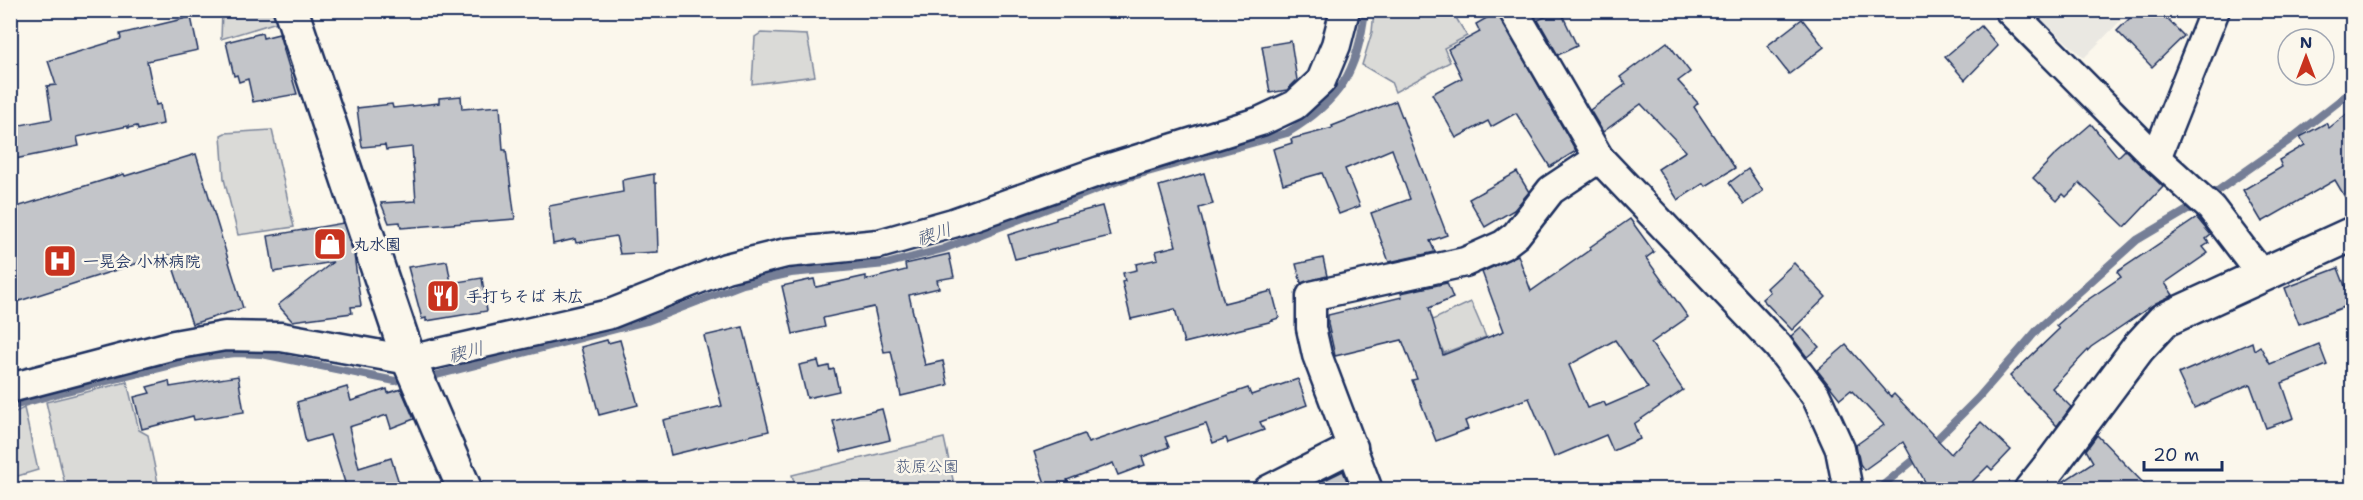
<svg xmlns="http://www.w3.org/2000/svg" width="2363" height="500" viewBox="0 0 2363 500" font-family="'Shantell Sans','Klee One',sans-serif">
	<rect width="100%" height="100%" fill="#fbf7ec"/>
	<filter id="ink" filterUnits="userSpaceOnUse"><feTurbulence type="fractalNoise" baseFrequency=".0167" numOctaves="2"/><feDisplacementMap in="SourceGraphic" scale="12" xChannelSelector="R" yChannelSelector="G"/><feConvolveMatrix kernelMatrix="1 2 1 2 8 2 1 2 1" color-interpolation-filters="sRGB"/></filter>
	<g filter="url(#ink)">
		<path fill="#eae8e2" d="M2032 11V10L2130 11 2084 58Z"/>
		<g fill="#dadad7" stroke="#7a849a" stroke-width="1.5">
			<path d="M222 11H273L277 22 221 39Z"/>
			<path d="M1374 11H1452L1467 36 1444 48 1450 62 1395 92 1391 82 1362 65 1372 32Z"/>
			<path d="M761 33 807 35 815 76 752 84 755 37Z"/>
			<path d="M272 130 294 227 238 235 224 179 221 135 225 133Z"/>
			<path d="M1471 302 1486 337 1444 353 1430 321Z"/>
			<path d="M127 382 139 430 148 435 158 483 141 489H66L46 402Z"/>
			<path d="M24 408 38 470 11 478V414Z"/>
			<path d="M944 438 955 489H796L792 475Z"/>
		</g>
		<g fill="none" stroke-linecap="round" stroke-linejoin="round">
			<g stroke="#747e96" stroke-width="8">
				<path d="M2216 192 2287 142 2352 91"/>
				<path d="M437 375 647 321 743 284 791 273 886 264 943 249 1126 178 1287 133C1340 101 1358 72 1365 10"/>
				<path d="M10 407 66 391 208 356 236 353 262 354 395 381"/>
				<path d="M1931 445 1978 398 2038 329 2137 240 2191 208"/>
				<path d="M1877 490 1920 455"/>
			</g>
		</g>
		<g fill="#c3c5c9" stroke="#1b2f5e" stroke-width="1.5" fill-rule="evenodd">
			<path d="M1560 10 1577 46 1558 55 1538 20Z"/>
			<path d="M2138 10H2158L2184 36 2152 67 2117 31Z"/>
			<path d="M1497 12 1576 151 1550 167 1516 113 1491 127 1488 121 1456 138 1432 94 1462 78 1448 49 1480 32 1476 24Z"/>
			<path d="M191 17 198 50 147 61 156 105 160 104 163 124 138 130 137 126 128 128V126L77 137 79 146 10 160V127L52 119 47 86 56 85 48 61 121 39 120 34Z"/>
			<path d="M1802 19 1824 47 1789 74 1767 46Z"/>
			<path d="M1981 26 1998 46 1965 80 1945 57Z"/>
			<path d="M262 33 263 38 279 34 297 94 253 102 248 79 239 82 237 75 234 76 226 42Z"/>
			<path d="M1291 41 1297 80 1287 90 1270 93 1262 46Z"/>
			<path d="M1667 42 1690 72 1678 81 1698 103 1694 107 1735 168 1706 186 1704 183 1678 200 1658 169 1686 151 1641 104 1603 132 1590 110 1626 84 1620 77Z"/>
			<path d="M461 96 462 109 500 106 503 150H506L515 219 401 228 400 222 389 223 381 203 416 201 412 147 386 150 385 145 362 147 357 108 392 104 393 108 439 103V98Z"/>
			<path d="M1396 101 1447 235 1430 241 1435 252 1389 262 1371 213 1410 199 1392 149 1345 169 1360 206 1339 214 1322 173 1283 184 1273 149 1292 143 1291 139 1333 128 1332 126Z"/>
			<path d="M2352 110V209L2335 180 2262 222 2243 190 2282 167 2279 160 2305 145 2300 137 2326 123 2329 128Z"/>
			<path d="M2091 124 2118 157 2125 150 2163 187 2125 227 2080 183 2066 197 2063 194 2057 201 2033 178 2054 156Z"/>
			<path d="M196 154 243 308 192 324 169 255 158 259 157 257 10 304V209L124 174 125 176Z"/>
			<path d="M1748 169 1763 191 1744 204 1729 183Z"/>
			<path d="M1517 172 1529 192 1514 210 1485 227 1469 199Z"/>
			<path d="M1204 173 1213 204 1199 208 1224 303 1272 291 1279 318 1272 320 1273 321 1184 343 1175 309 1131 319 1122 282 1125 281 1123 273 1137 270 1136 264 1158 259 1156 251 1176 246 1159 186Z"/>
			<path d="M654 174V183H656L658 252 620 254 616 236 576 243 575 239 553 244 549 206 623 192 622 180Z"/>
			<path d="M1102 206 1110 236 1015 259 1008 235 1056 220V218Z"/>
			<path d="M2197 218 2211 235 2206 239 2209 243 2203 247 2208 253 2165 283 2173 295 2156 303 2091 347 2052 388 2071 407 2057 426 2010 376 2059 329 2056 326 2080 305 2121 277 2117 272Z"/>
			<path d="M1630 219 1654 252 1646 258 1688 317 1651 343 1683 390 1634 424 1640 439 1613 451 1606 435 1554 457 1529 398 1465 421 1468 429 1436 441 1412 380 1417 379 1402 340 1335 356 1328 324V315L1402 297 1401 293 1447 283 1453 298 1429 308 1443 355 1504 331 1482 272 1518 255 1531 291 1591 249 1590 247ZM1615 340 1648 388 1606 406 1604 402 1587 408 1569 365Z"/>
			<path d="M343 223 354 255 361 306 351 307 352 313 292 321 278 305 333 262 274 272 268 236Z"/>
			<path d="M949 254 954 277 937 280 939 288 909 295 925 365 943 361 948 385 901 396 891 351 884 352 874 307 823 318 825 327 793 334 782 286 814 279 816 287 866 276V280L906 270 905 264Z"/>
			<path d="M1323 258 1327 276 1301 283 1296 264Z"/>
			<path d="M447 261 451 283 482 278 487 311 426 321V318L422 319 408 267Z"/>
			<path d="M1794 263 1826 297 1792 330 1762 299 1770 292 1767 288Z"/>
			<path d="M2338 268 2352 304 2299 324 2285 288Z"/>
			<path d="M743 327 769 431 671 455 663 420 722 406 704 336Z"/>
			<path d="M1801 327 1819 347 1807 357 1791 336Z"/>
			<path d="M607 340 608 343 620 340 638 405 599 415 581 347Z"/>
			<path d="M2252 342 2254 350 2260 346 2270 364 2319 344 2327 365 2282 383 2294 418 2266 428 2250 384 2194 408 2178 374Z"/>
			<path d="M1846 345 1891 397 1894 394 1951 454 1981 422 2011 450 1992 470 1988 466 1965 489H1929L1903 442 1864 470 1860 464 1856 445 1884 425 1851 390 1840 399 1817 370Z"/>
			<path d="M818 361 820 368 829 366 830 370 834 369 839 391 807 398 799 365Z"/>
			<path d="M238 376 244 412 194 420 193 416 142 429 134 397 150 393 147 387 169 381 170 387Z"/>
			<path d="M1298 379 1307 405 1260 422 1264 430 1228 443 1226 438 1213 443 1206 424 1165 437 1169 447 1142 457 1145 465 1118 475 1113 463 1067 480 1070 489H1047L1034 452 1084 434 1088 443 1248 388 1251 395Z"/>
			<path d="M347 387 351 401 387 389 388 393 401 389 414 419 391 428 387 415 349 427 359 468 391 458 401 489H347L330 435 306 442 297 402Z"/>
			<path d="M882 409 890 440 841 452 833 421Z"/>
			<path d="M2097 435 2149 489H2055L2061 483 2093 462 2086 450Z"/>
			<path d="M1343 471 1350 489H1306Z"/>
		</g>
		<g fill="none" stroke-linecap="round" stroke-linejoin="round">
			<defs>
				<g id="minor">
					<path d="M1513 10 1599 158 1778 346 1816 396 1840 449 1848 490"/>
					<path d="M2009 10 2156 158 2211 208 2262 275"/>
					<path d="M2156 158 2215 10"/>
					<path d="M10 388 174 345 225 336 281 337 409 360 610 314 726 268 786 253 879 244 953 223 1100 171 1261 121 1295 105 1321 81 1336 45 1345 10"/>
					<path d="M1268 490 1353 447"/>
					<path d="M1368 490 1317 355 1311 328V296L1465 262 1503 245 1516 235 1551 190 1599 158"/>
				</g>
				<g id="tertiary">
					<path d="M291 10 409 360 465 490"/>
					<path d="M2031 490 2051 465 2139 347 2164 320 2352 234"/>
				</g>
			</defs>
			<use href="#minor" stroke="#1b2f5e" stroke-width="33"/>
			<use href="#tertiary" stroke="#1b2f5e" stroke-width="38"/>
			<use href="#minor" stroke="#fbf7ec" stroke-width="28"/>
			<use href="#tertiary" stroke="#fbf7ec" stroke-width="33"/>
		</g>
	</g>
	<defs>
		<symbol id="shop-square" viewBox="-11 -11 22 22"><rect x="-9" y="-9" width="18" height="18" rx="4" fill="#c8321e" stroke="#fbf7ec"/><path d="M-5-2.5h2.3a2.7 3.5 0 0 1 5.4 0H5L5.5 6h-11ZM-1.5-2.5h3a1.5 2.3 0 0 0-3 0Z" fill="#fff"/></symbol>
		<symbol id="hospital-square" viewBox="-11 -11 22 22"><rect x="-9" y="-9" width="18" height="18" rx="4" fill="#c8321e" stroke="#fbf7ec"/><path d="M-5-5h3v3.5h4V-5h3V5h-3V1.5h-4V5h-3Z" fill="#fff"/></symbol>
		<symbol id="restaurant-square" viewBox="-11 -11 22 22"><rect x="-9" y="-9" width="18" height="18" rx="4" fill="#c8321e" stroke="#fbf7ec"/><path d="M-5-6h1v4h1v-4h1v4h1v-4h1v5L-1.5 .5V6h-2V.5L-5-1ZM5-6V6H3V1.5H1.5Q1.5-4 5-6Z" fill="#fff"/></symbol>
	</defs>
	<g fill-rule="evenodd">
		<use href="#shop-square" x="311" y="225" width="38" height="38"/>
		<use href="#hospital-square" x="41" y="242" width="38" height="38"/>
		<use href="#restaurant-square" x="424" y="277" width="38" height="38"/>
	</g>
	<g text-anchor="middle" stroke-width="5" stroke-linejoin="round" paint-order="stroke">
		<g font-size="16" font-weight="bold" fill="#1b2f5e" stroke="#fbf7ec" text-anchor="start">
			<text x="353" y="250">丸水園</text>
			<text x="83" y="267">一晃会 小林病院</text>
			<text x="466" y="302">手打ちそば 末広</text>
		</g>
		<g font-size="16" fill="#415176" stroke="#fbf7ec">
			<text x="927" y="472">荻原公園</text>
		</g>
		<g font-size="18" font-style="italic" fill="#47577a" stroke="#fbf7ec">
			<text transform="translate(934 234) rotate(-18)" y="6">禊川</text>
			<text transform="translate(466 352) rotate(-14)" y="6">禊川</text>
		</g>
	</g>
	<rect width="2363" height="500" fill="none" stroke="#fbf7ec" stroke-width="36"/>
	<rect x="18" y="18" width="2327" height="464" fill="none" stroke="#1b2f5e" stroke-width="2" filter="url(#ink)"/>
	<g transform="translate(2306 57)"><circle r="28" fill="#fbf7ec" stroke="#a1a7b3" stroke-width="1.5"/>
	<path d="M0-4.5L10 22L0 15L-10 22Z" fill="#c8321e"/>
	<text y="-9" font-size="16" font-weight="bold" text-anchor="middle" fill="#1b2f5e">N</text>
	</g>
	<path d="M2144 461v9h78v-9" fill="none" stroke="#1b2f5e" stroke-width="3"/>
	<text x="2153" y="461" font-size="18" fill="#1b2f5e" stroke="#fbf7ec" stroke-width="4.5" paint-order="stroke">20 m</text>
</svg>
